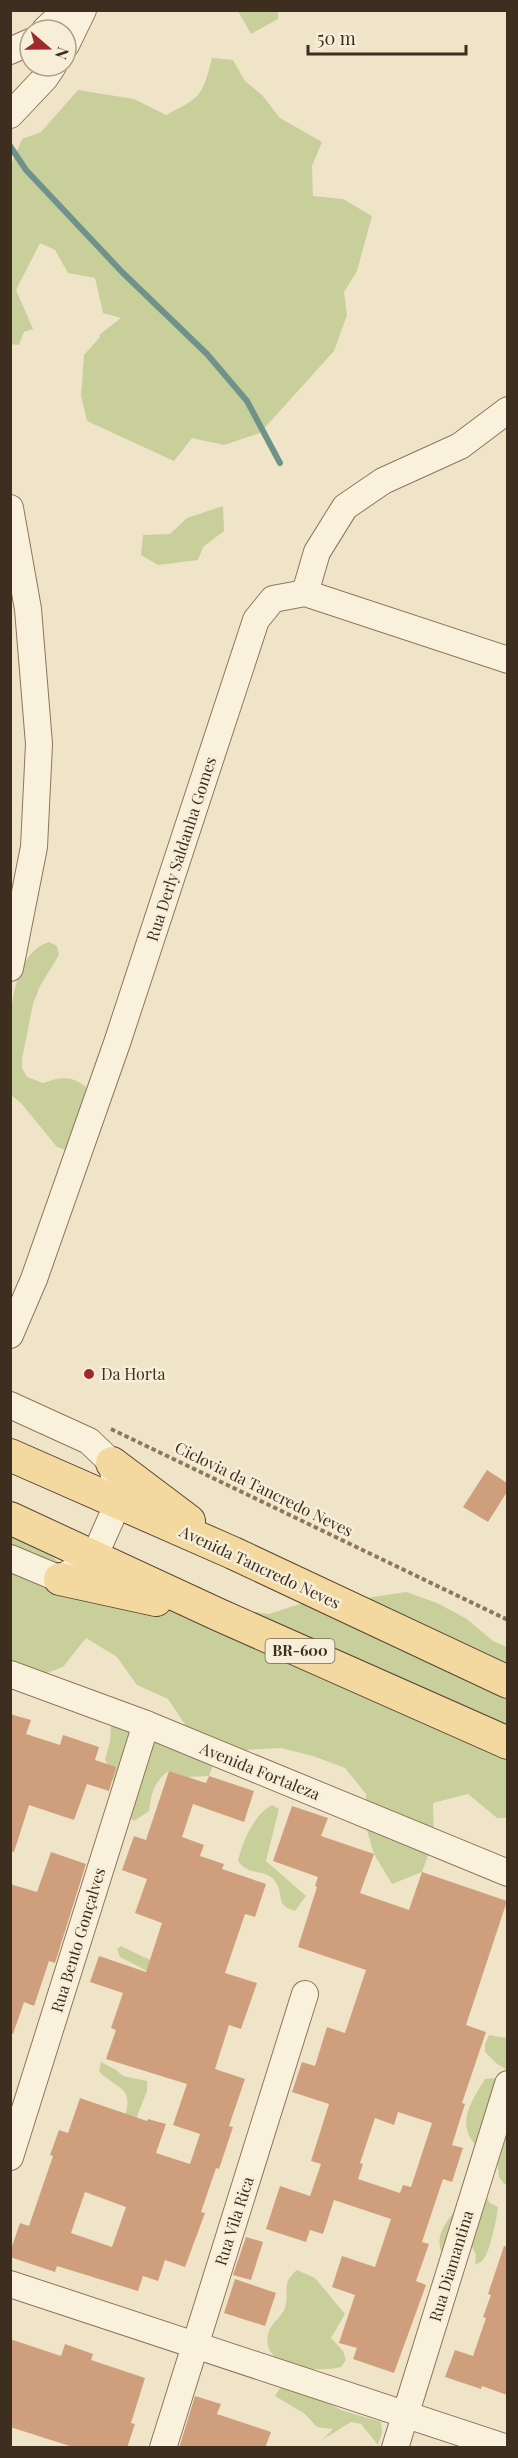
<svg xmlns="http://www.w3.org/2000/svg" width="518" height="2458" viewBox="0 0 518 2458" font-family="'Playfair Display',serif">
	<rect width="100%" height="100%" fill="#f0e4c8"/>
	<g fill="#c9cf9b">
		<path d="M238 11H278V19L251 34Z"/>
		<path d="M212 58 233 60 245 81 262 95 280 118 322 142 312 166 313 196 343 199 372 216 357 271 344 292 347 315 334 351 260 433 224 445 192 438 174 461 87 421 81 396 84 355 100 337 99 335 121 318 103 313 95 278 68 273 55 250 40 243 16 290 33 329 24 332 19 345 11 344V165L22 139 41 132 78 90 134 99 166 115C201 97 202 97 212 58Z"/>
		<path d="M223 506 224 531 203 547 198 560 158 565 141 555 143 535 170 534 187 518Z"/>
		<path d="M49 942 57 946 59 955 40 986 33 1004 22 1059V1068L27 1077 43 1083C61 1077 72 1075 87 1088 88 1110 79 1132 66 1150L57 1147 21 1103 11 1095C11 1054 0 958 49 942Z"/>
		<path d="M10 1527 40 1542 63 1568 168 1575 200 1587 235 1609 269 1614 303 1603 339 1602 406 1592 437 1603 467 1619 493 1641 507 1647V1818H497L468 1794 433 1803 434 1840 422 1872 392 1884 374 1854 366 1827V1794L345 1768 313 1756 281 1748 246 1750 211 1744 215 1760 209 1776 187 1777 169 1771C154 1781 151 1794 149 1811L134 1821C111 1802 118 1785 105 1759L110 1742 111 1726 124 1717 192 1735 168 1699 137 1685 117 1657 86 1638 63 1667 36 1677 11 1666Z"/>
		<path d="M272 1805 279 1809 266 1861 306 1896 295 1911C274 1905 285 1895 275 1881 265 1868 249 1877 238 1861 242 1843 254 1814 272 1805Z"/>
		<path d="M121 1946 150 1960 153 1974 120 1957 117 1949Z"/>
		<path d="M489 2035 507 2038V2070L496 2063 485 2052V2044Z"/>
		<path d="M101 2062 116 2070 123 2076 147 2081V2091L134 2124 124 2118C136 2086 115 2089 99 2071Z"/>
		<path d="M494 2078 507 2086 508 2181 505 2185 499 2177 497 2159 485 2196 490 2203 498 2207C497 2218 490 2252 483 2260 482 2262 476 2264 475 2265L476 2255 472 2247 441 2251C435 2231 449 2221 458 2205 468 2188 473 2167 480 2149 454 2127 470 2103 485 2079Z"/>
		<path d="M297 2270 315 2278 345 2314 331 2338 343 2351 346 2360 341 2367C317 2373 257 2369 269 2331 272 2323 282 2316 285 2308 290 2291 280 2284 297 2270Z"/>
		<path d="M280 2388 323 2400 341 2410 381 2422 382 2433 378 2445 361 2424 351 2422 322 2440 333 2429 317 2427 305 2414 275 2396Z"/>
	</g>
	<g fill="none" stroke-linecap="round" stroke-linejoin="round">
		<path stroke="#6f938a" stroke-width="6" d="M10 146 26 170 122 272 207 354 247 401 280 463"/>
	</g>
	<g fill="#cf9f7d" fill-rule="evenodd">
		<path d="M487 1470 507 1483V1492L488 1522 463 1507Z"/>
		<path d="M10 1714 31 1720 26 1734 60 1745 63 1735 99 1747 95 1760 116 1767 109 1791 87 1784 74 1820 29 1805 14 1852 10 1851Z"/>
		<path d="M169 1771 206 1783 209 1776 254 1791 244 1822 193 1804 182 1837 204 1845 200 1856 224 1864 222 1869 266 1884 255 1917 245 1914 225 1973 257 1983 241 2029 229 2025 215 2069 245 2079 229 2126 233 2127 219 2169 216 2168 201 2212 205 2213 185 2267 165 2260 158 2281 143 2276 138 2291 57 2266 55 2272 10 2257V2252L20 2223 29 2226 53 2156 50 2155 59 2130 68 2133 80 2098 147 2121 148 2119 166 2124 156 2153 190 2164 200 2134 173 2125 187 2084 106 2059 116 2030 111 2028 123 1993 90 1982 99 1956 146 1972 162 1923 135 1913 147 1879 122 1870 134 1836 146 1840ZM85 2192 126 2207 112 2247 71 2233Z"/>
		<path d="M292 1806 328 1818 321 1836 374 1854 360 1893 409 1910 422 1872 507 1901 466 2025 486 2032 462 2103 465 2104 452 2145 463 2148 452 2182 443 2179 422 2242 429 2244 416 2281 426 2285 394 2373 353 2359 357 2348 339 2343 355 2295 332 2287 342 2256 375 2267 391 2219 334 2200 323 2234 310 2230 306 2242 266 2229 280 2186 310 2196 321 2164 311 2161 329 2104 292 2092 302 2062 315 2066 327 2027 345 2033 366 1970 298 1947 317 1887 315 1886 318 1877 273 1861ZM398 2112 432 2123 411 2187 403 2185 400 2193 358 2179 363 2164 360 2163 375 2118 394 2125Z"/>
		<path d="M51 1852 86 1864 55 1963 49 1961 34 2006 24 2002 13 2034 10 2033V1884L37 1892Z"/>
		<path d="M246 2237 263 2242 251 2280 233 2275Z"/>
		<path d="M504 2246 507 2247V2395L482 2386 481 2389 445 2377 455 2350 473 2356 486 2318 483 2317 491 2295 488 2294Z"/>
		<path d="M235 2279 276 2293 265 2326 224 2313Z"/>
		<path d="M10 2339 61 2356 65 2344 93 2354 91 2360 145 2378 131 2423 135 2424 127 2448H76L10 2427Z"/>
		<path d="M195 2396 221 2404 217 2414 271 2432 265 2448H179Z"/>
	</g>
	<g fill="none" stroke-linecap="round" stroke-linejoin="round">
		<defs>
			<g id="minor">
				<path d="M45 30 66 10"/>
				<path d="M66 45 83 10"/>
				<path d="M10 51 30 42"/>
				<path d="M10 115 45 78 53 66"/>
				<path d="M10 508 28 609 39 744 34 847 10 968"/>
				<path d="M305 593 317 552 345 507 383 481 460 446 508 410"/>
				<path d="M10 1335 34 1279 117 1043 256 620 273 599 305 593 508 660"/>
				<path d="M10 1405 89 1441 112 1463 118 1503 94 1557 60 1579 10 1558"/>
				<path d="M10 1674 146 1724 508 1873"/>
				<path d="M10 2157 146 1724"/>
				<path d="M10 2284 507 2448"/>
				<path d="M163 2448 305 1994"/>
				<path d="M395 2448 508 2084"/>
			</g>
			<g id="major">
				<path d="M10 1455 233 1553 508 1682"/>
				<path d="M112 1463 189 1521"/>
				<path d="M10 1518 217 1614 508 1743"/>
				<path d="M60 1579 156 1600"/>
			</g>
		</defs>
		<use href="#minor" stroke="#8d765c" stroke-width="28"/>
		<use href="#major" stroke="#5b4430" stroke-width="34"/>
		<path stroke="#8d765c" stroke-width="4" stroke-dasharray="4.5 3" stroke-linecap="butt" d="M111 1429 508 1620"/>
		<use href="#minor" stroke="#faf1dc" stroke-width="26"/>
		<use href="#major" stroke="#f3d9a0" stroke-width="32"/>
	</g>
	<circle fill="#9e2a2b" stroke="#f7eed8" stroke-width="2" cx="89" cy="1374" r="6"/>
	<g text-anchor="middle" stroke-width="5" stroke-linejoin="round" paint-order="stroke">
		<rect fill="#f7eed8" stroke="#756857" stroke-width="1.5" x="265.5" y="1639" width="69" height="24" rx="4.5"/>
		<g font-size="15" font-weight="bold" fill="#3d2e20">
			<text x="300" y="1656">BR-600</text>
		</g>
		<g font-size="16" fill="#3d2e20" stroke="#f7eed8">
			<text transform="translate(181 849) rotate(-72)" y="6">Rua Derly Saldanha Gomes</text>
			<text transform="translate(264 1489) rotate(26)" y="6">Ciclovia da Tancredo Neves</text>
			<text transform="translate(260 1567) rotate(25)" y="6">Avenida Tancredo Neves</text>
			<text transform="translate(260 1771) rotate(22)" y="6">Avenida Fortaleza</text>
			<text transform="translate(78 1940) rotate(-73)" y="6">Rua Bento Gonçalves</text>
			<text transform="translate(234 2221) rotate(-72)" y="6">Rua Vila Rica</text>
			<text transform="translate(451 2266) rotate(-73)" y="6">Rua Diamantina</text>
		</g>
		<g font-size="16" fill="#3d2e20" stroke="#f7eed8" text-anchor="start">
			<text x="101" y="1380">Da Horta</text>
		</g>
	</g>
	<rect width="518" height="2458" fill="none" stroke="#3d2e20" stroke-width="24"/>
	<g transform="translate(48 48) rotate(110)"><circle r="28" fill="#f7eed8" stroke="#ada18e" stroke-width="1.5"/>
	<path d="M0-4.5L10 22L0 15L-10 22Z" fill="#9e2a2b"/>
	<text y="-9" font-size="16" font-weight="bold" text-anchor="middle" fill="#3d2e20">N</text>
	</g>
	<path d="M308 45v9h158v-9" fill="none" stroke="#3d2e20" stroke-width="3"/>
	<text x="317" y="45" font-size="18" fill="#3d2e20" stroke="#f7eed8" stroke-width="4.5" paint-order="stroke">50 m</text>
</svg>
